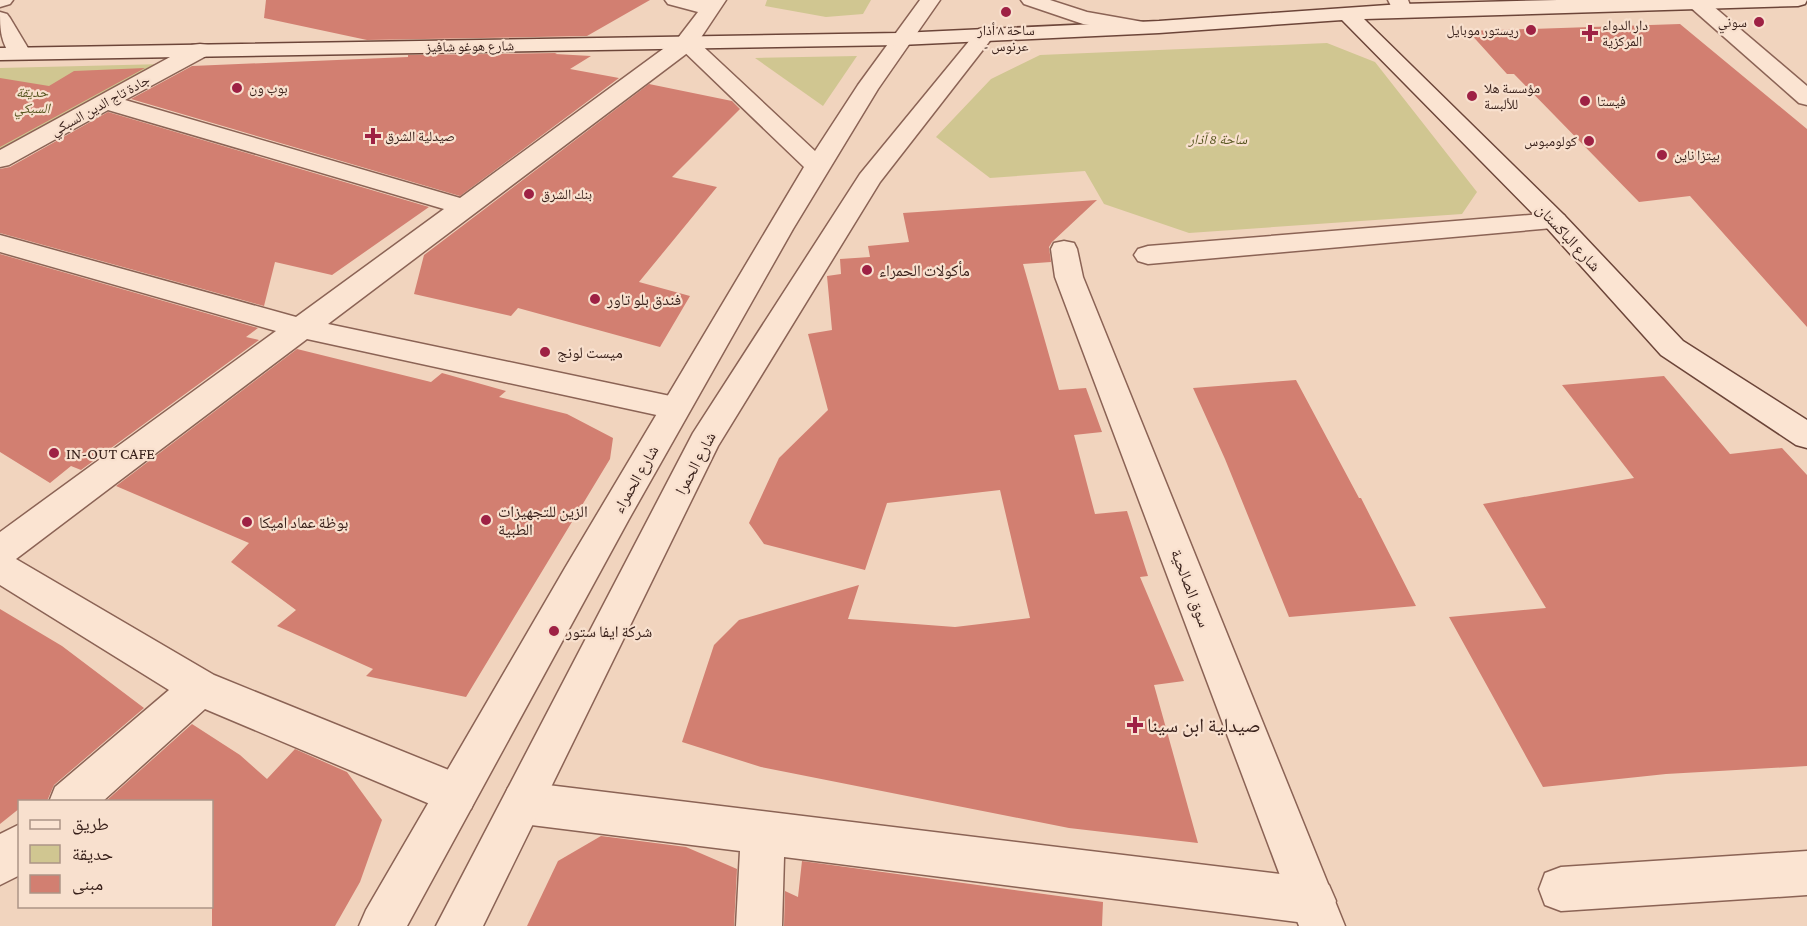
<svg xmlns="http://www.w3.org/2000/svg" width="1807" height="926" viewBox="0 0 1807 926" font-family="'Crimson Pro','Noto Naskh Arabic',serif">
	<rect width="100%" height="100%" fill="#f1d4be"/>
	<g fill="#d0c691">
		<path d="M767 0H871L863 14 826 17 765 6Z"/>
		<path d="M1327 43 1375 62 1477 192 1462 214 1189 233 1104 204 1085 171 990 178 936 137 991 79 1040 55Z"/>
		<path d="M857 56 823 106 755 58Z"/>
		<path d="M165 64 0 153V68Z"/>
	</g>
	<g fill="#d27f71">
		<path d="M266 0H650L587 36 367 40 264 18Z"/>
		<path d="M1680 24 1807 129V327L1690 196 1639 202 1514 74H1507L1468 31Z"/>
		<path d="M557 53 555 54 591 56 570 69 619 78 460 196 131 99 192 66 408 57V55Z"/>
		<path d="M145 68 0 147V78L49 86 74 71Z"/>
		<path d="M649 84 732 101 740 109 672 177 717 187 639 282 690 296 660 347 518 308 511 316 414 294 424 255Z"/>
		<path d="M108 112 429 207 332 275 275 262 264 306 0 233V169L10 167Z"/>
		<path d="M1097 200 1052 242 1049 247 1051 262 1023 264 1059 390 1086 388 1102 432 1074 435 1095 514 1127 511 1148 576 1140 577 1184 681 1154 685 1198 843 1069 828 761 767 682 742 714 645 739 620 859 585 848 619 955 627 1030 618 1000 490 887 503 865 570 764 544 749 523 779 458 828 410 808 334 832 330 827 276 841 274 840 259 870 257 868 246 909 242 903 213Z"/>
		<path d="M0 254 258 328 246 337 259 340 81 470 71 466 50 483 0 452Z"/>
		<path d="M297 349 431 382 442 373 506 391 499 397 567 414 613 438 610 459 466 697 366 676 373 669 277 626 296 610 231 562 249 543 116 486Z"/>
		<path d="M1664 376 1730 454 1782 448 1807 475V766L1666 774 1543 787 1449 617 1546 608 1483 504 1634 478 1562 385Z"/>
		<path d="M1296 380 1359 498H1361L1416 606 1289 617 1225 459 1193 388Z"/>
		<path d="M0 609 62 646 144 708 54 785 47 801H20V808L0 824Z"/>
		<path d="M192 724 240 755 267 779 295 749 347 772 382 820 360 882 335 926H212V801H106Z"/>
		<path d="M601 836 686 847 737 869 734 926H527L558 861Z"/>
		<path d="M802 861 1103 902 1102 926H784L785 891 798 897Z"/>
	</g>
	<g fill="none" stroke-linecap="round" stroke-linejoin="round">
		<defs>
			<path id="pedestrian" d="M1064 241 1074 243 1077 249 1083 277 1345 926H1299L1055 277 1051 249 1054 243Z"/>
			<g id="minor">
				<path d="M0 0H13L10 4 0 7Z"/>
				<path d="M665 0H726L694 48 328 324 675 397 686 400 691 408 686 416 675 419 307 339 16 559 214 675 471 779 477 794 471 809 456 815 205 709 102 802H49L55 787 169 690 0 585V532L276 331 0 252V235L296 317 444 209 108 110 9 165 0 167V150L192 45 200 44 208 45 211 50 208 55 125 100 460 198 678 38 698 12 668 4Z"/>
				<path d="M1388 0H1408L1412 10 1409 14H1395Z"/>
				<path d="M1689 0H1706L1807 86V105L1799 103 1690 7 1687 3Z"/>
				<path d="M1555 213 1564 215 1568 221 1564 227 1148 264 1138 261 1134 255 1138 249 1148 246Z"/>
				<path d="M523 782 1313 878 1329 885 1336 901 1329 917 1313 924 784 857 782 926H736L740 851 523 824 508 818 502 803 508 788Z"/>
				<path d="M20 824V875L0 885V834Z"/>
				<path d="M1807 851V895L1561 911 1545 905 1539 889 1545 873 1561 867Z"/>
			</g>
			<g id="tertiary">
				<path d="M920 0H940L878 89 793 229 629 519 407 926H359L366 910 565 568 804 167 675 43 678 38 686 37 694 38 815 151 858 85Z"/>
				<path d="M1021 0H1050L1087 12 1149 23 1152 27 1149 31 1142 33 1083 24 1024 4Z"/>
				<path d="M0 12 7 14 10 18 31 53 28 58 20 59 12 58C1 42 0 31 0 12Z"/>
				<path d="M986 27 993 29 996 33 880 182 718 446 483 926H436L693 433 860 174 979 29Z"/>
			</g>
			<path id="secondary" d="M1558 0H1807L1805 4 1798 6 1364 19 1564 215 1683 341 1807 420V448L1796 445 1661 355 1546 227 1342 20 1159 33 900 45 0 60V48L900 33 1159 21 1402 4Z"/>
		</defs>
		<use href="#pedestrian" stroke="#8b6355" stroke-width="3"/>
		<use href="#minor" stroke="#8b6355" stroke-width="3"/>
		<use href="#tertiary" stroke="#8b6355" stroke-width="3"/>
		<use href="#secondary" stroke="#6c4539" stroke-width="3"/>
		<use href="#pedestrian" fill="#fbe4d2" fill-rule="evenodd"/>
		<use href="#minor" fill="#fbe4d2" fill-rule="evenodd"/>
		<use href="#tertiary" fill="#fbe4d2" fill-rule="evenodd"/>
		<use href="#secondary" fill="#fbe4d2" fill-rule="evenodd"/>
	</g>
	<g fill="#9e2144" stroke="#f8e0ce" stroke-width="2">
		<circle cx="1006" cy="12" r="6"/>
		<circle cx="1759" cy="22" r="6"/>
		<circle cx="1531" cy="30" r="6"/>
		<path d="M1587 24h6v6h6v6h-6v6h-6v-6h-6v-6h6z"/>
		<circle cx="237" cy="88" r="6"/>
		<circle cx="1472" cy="96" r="6"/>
		<circle cx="1585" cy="101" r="6"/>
		<path d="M370 127h6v6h6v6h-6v6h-6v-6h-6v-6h6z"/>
		<circle cx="1589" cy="141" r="6"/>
		<circle cx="1662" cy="155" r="6"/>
		<circle cx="529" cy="194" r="6"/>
		<circle cx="867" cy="270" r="6"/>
		<circle cx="595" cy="299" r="6"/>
		<circle cx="545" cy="352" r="6"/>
		<circle cx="54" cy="453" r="6"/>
		<circle cx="486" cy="520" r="6"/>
		<circle cx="247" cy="522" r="6"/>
		<circle cx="554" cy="631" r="6"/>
		<path d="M1132 716h6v6h6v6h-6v6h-6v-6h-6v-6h6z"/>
	</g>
	<g text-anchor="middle" stroke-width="4.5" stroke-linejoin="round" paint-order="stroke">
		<g font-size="14" fill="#39211b" stroke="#f8e0ce" text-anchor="start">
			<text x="1747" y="27" text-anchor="end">سوني</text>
			<text x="1602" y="30">دار الدواء<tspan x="1602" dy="16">المركزية</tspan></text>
			<text x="1006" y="35" text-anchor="middle">ساحة ٨ أذار<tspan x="1006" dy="16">- عرنوس</tspan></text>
			<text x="1519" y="35" text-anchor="end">ريستور موبايل</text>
			<text x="249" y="93">بوب ون</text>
			<text x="1484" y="93">مؤسسة هلا<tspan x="1484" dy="16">للألبسة</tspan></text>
			<text x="1597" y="106">فيستا</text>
			<text x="385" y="141">صيدلية الشرق</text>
			<text x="1577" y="146" text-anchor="end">كولومبوس</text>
			<text x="1674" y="160">بيتزا ناين</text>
			<text x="541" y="199">بنك الشرق</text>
		</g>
		<g font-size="14" fill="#39211b" stroke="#f8e0ce">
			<text transform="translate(470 46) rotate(-1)" y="5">شارع هوغو شافيز</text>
			<text transform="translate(100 105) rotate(-29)" y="5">جادة تاج الدين السبكي</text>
		</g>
		<g font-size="14" font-style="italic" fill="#575620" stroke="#f8e0ce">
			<text x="32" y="97">حديقة<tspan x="32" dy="16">السبكي</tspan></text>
			<text x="1218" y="144">ساحة 8 آذار</text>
		</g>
		<g font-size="16" fill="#39211b" stroke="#f8e0ce">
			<text transform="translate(1569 237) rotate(47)" y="6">شارع الباكستان</text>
			<text transform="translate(695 463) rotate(-62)" y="6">شارع الحمرا</text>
			<text transform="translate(635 479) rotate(-60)" y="6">شارع الحمراء</text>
			<text transform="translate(1191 588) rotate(69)" y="6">سوق الصالحية</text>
		</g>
		<g font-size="16" fill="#39211b" stroke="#f8e0ce" text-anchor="start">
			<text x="879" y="276">مأكولات الحمراء</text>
			<text x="607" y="305">فندق بلو تاور</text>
			<text x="557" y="358">ميست لونج</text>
			<text x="66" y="459">IN-OUT CAFE</text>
			<text x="498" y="517">الزين للتجهيزات<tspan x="498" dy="18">الطبية</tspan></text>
			<text x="259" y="528">بوظة عماد اميكا</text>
			<text x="566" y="637">شركة ايفا ستور</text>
		</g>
		<g font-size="20" fill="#39211b" stroke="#f8e0ce" text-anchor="start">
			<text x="1147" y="732">صيدلية ابن سينا</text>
		</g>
	</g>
	<rect x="18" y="800" width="195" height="108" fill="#f8e0ce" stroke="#ac9486" stroke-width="1.5"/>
	<rect x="30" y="820" width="30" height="9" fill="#fbe4d2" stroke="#ac9486" stroke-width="1.5"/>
	<text x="72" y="830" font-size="18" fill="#39211b">طريق</text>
	<rect x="30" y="845" width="30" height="18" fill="#d0c691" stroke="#ac9486" stroke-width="1.5"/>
	<text x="72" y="860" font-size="18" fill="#39211b">حديقة</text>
	<rect x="30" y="875" width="30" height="18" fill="#d27f71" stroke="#ac9486" stroke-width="1.5"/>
	<text x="72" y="890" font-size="18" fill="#39211b">مبنى</text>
</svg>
